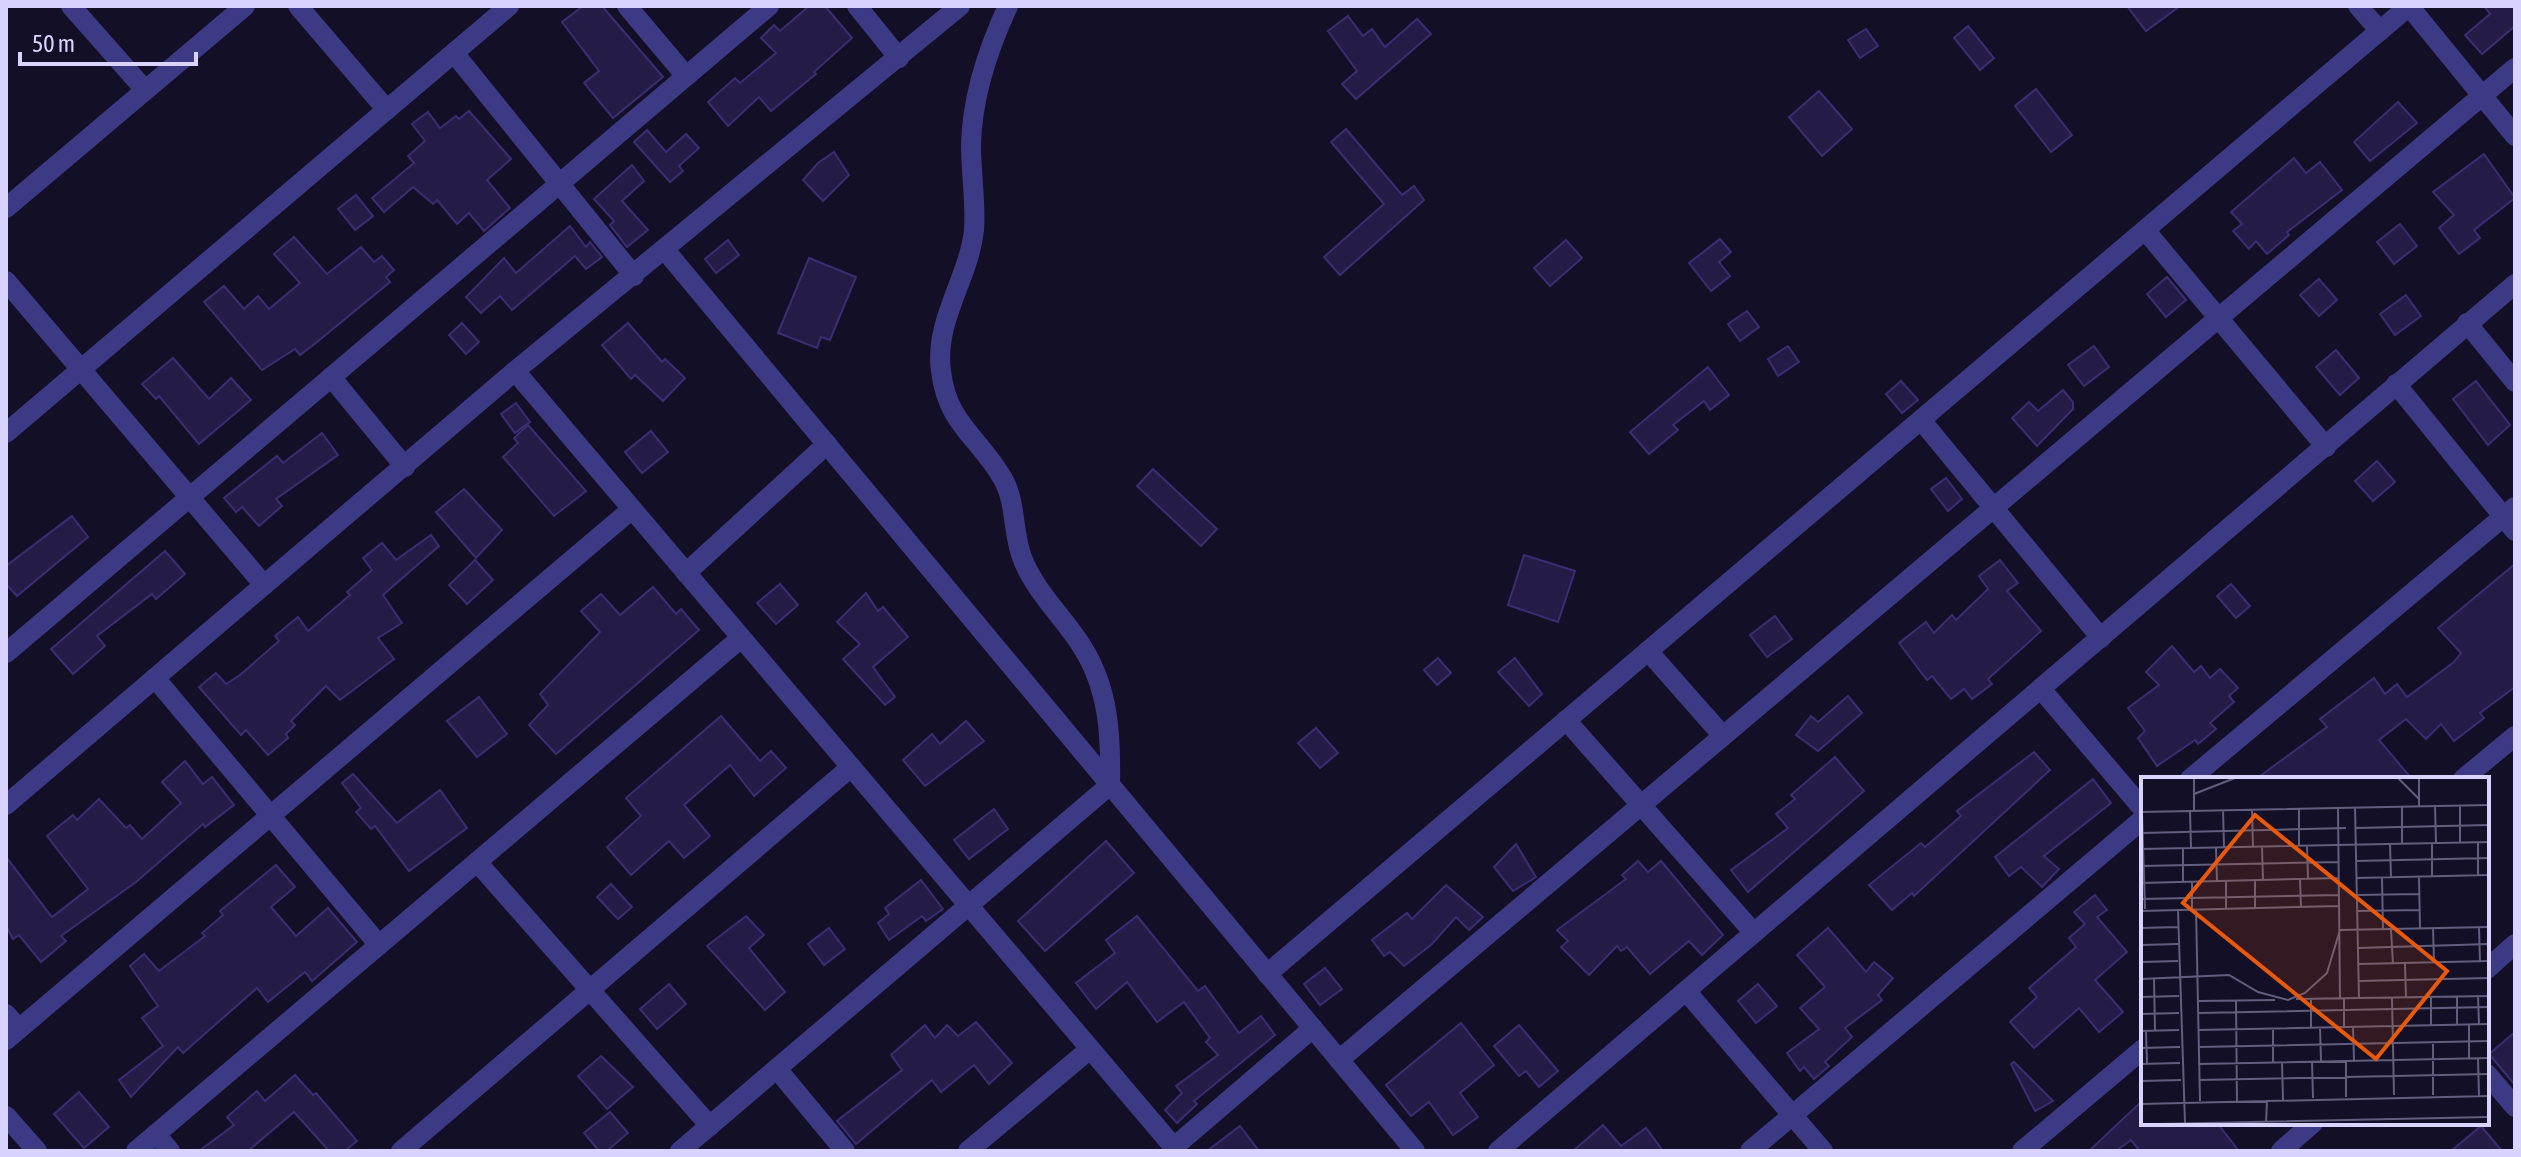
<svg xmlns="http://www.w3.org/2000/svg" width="2521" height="1157" viewBox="0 0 2521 1157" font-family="'Asap Condensed',sans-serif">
	<rect width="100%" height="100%" fill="#130f26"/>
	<g fill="#241b47" stroke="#3b2d73" stroke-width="2">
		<path d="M583 6H602L663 77 613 118 584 83 599 71 562 22Z"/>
		<path d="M809 6H825L852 38 814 72 816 74 771 111 759 97 728 126 708 102 735 78 740 83 776 53 761 38 774 25 780 31Z"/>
		<path d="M2127 6H2180L2146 31Z"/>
		<path d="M2484 6H2515V26L2482 54 2465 35 2490 14Z"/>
		<path d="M1348 16 1363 36 1372 29 1385 47 1417 19 1431 34 1356 99 1342 84 1357 71 1328 31Z"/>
		<path d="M1968 26 1994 58 1980 70 1954 38Z"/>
		<path d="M1866 29 1878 46 1860 58 1848 40Z"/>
		<path d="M2036 89 2072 135 2051 152 2015 106Z"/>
		<path d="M1819 91 1852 129 1822 156 1789 117Z"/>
		<path d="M2398 102 2417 123 2370 161 2354 142Z"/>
		<path d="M469 111 511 159 487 180 510 208 484 231 469 213 457 224 437 200 433 204 413 187 384 212 372 198 414 163 408 156 425 141 412 124 428 112 440 128 456 116 459 119Z"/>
		<path d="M1346 129 1402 195 1414 186 1424 200 1340 275 1324 257 1384 204 1331 142Z"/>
		<path d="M647 130 666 152 686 134 699 148 679 166 683 171 670 182 634 142Z"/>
		<path d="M834 152 849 175 823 201 803 180 818 163Z"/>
		<path d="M2484 154 2515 198 2474 230 2480 238 2459 254 2439 228 2454 215 2433 192Z"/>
		<path d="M2294 158 2306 173 2320 162 2342 190 2287 232 2289 235 2267 254 2256 241 2249 249 2233 231 2242 224 2231 212Z"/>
		<path d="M632 165 644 181 622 201 648 230 627 247 610 225 614 221 594 199Z"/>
		<path d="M356 195 373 216 355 230 338 209Z"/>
		<path d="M2400 224 2417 246 2394 264 2377 242Z"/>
		<path d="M570 226 586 247 590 242 602 257 586 269 575 256 512 310 500 296 481 313 466 297 504 258 516 273Z"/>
		<path d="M294 237 327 274 361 247 374 262 382 256 394 270 386 277 390 282 317 342 300 355 295 349 262 370 204 302 224 286 244 309 258 296 269 309 300 283 274 254Z"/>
		<path d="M1720 239 1731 252 1719 262 1730 276 1711 291 1689 263Z"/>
		<path d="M728 240 739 255 716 273 705 259Z"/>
		<path d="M1566 240 1582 258 1550 286 1534 268Z"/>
		<path d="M809 258 856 277 830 340 821 337 817 348 778 333Z"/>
		<path d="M2167 277 2186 300 2166 317 2147 294Z"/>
		<path d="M2319 279 2337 300 2319 316 2300 295Z"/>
		<path d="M2406 295 2421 316 2395 335 2380 314Z"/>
		<path d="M1747 311 1759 327 1740 341 1728 324Z"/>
		<path d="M462 323 479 342 466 354 449 335Z"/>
		<path d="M628 323 662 362 665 359 685 378 663 401 635 375 631 379 602 345Z"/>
		<path d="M1788 346 1799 362 1778 376 1768 359Z"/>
		<path d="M2094 346 2109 367 2084 386 2068 365Z"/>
		<path d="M2336 350 2359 378 2340 395 2316 367Z"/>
		<path d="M173 358 209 399 231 378 251 400 199 444 159 396 156 399 142 384Z"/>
		<path d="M1708 367 1729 395 1710 410 1704 401 1673 425 1678 430 1649 454 1630 432Z"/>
		<path d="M1901 381 1918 400 1902 413 1886 394Z"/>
		<path d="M2476 381 2510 425 2488 445 2453 399Z"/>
		<path d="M2063 390 2073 402V409L2037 446 2012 418 2029 402 2038 411Z"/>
		<path d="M516 403 530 422 515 433 501 414Z"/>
		<path d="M528 425 586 491 554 516 503 457 518 443 514 438Z"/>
		<path d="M651 431 668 452 642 473 625 452Z"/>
		<path d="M322 433 338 455 276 499 282 506 259 526 242 507 236 512 224 498 277 456 283 463Z"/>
		<path d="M2377 461 2395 482 2373 501 2355 481Z"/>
		<path d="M1153 469 1217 529 1201 546 1137 486Z"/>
		<path d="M1946 478 1962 499 1948 511 1931 489Z"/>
		<path d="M464 489 502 530 476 558 436 512Z"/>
		<path d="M72 516 88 537 17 596 6 584V566Z"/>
		<path d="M431 535 439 546 383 595 402 623 378 638 394 659 340 700 326 686 291 721 295 725 286 734 288 738 268 755 246 730 241 735 199 687 216 673 226 684 240 675 279 641 275 636 298 617 308 631 350 595 347 592 372 570 363 558 382 543 396 560Z"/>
		<path d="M165 551 185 574 156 599 152 594 97 636 105 646 73 674 51 649Z"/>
		<path d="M1524 555 1575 571 1558 622 1508 605Z"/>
		<path d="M475 560 493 580 467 604 449 585Z"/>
		<path d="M2000 560 2018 583 2007 591 2041 631 1988 679 1992 684 1972 699 1964 689 1951 699 1932 676 1927 680 1899 643 1926 622 1934 633 1952 615 1956 620 1988 589 1979 576Z"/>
		<path d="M2515 564V687L2480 713 2484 718 2454 741 2441 724 2426 739 2406 719 2379 740 2412 779H2256L2327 727 2320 719 2374 678 2385 694 2397 684 2407 697 2454 662 2461 653 2438 628Z"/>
		<path d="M780 584 798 605 776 624 757 603Z"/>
		<path d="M2231 584 2250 606 2236 618 2217 596Z"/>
		<path d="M653 587 676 614 681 609 699 630 556 754 529 725 548 705 540 694 600 632 581 611 601 594 620 615Z"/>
		<path d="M866 593 878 611 883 607 908 637 873 667 895 697 885 705 843 659 860 644 837 622Z"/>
		<path d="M1775 616 1792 639 1767 657 1750 635Z"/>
		<path d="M2172 646 2194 672 2201 666 2210 678 2220 669 2238 688 2229 696 2234 702 2210 723 2216 729 2198 744 2195 740 2157 766 2138 738 2145 731 2128 708 2159 685 2146 672Z"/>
		<path d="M1438 658 1451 673 1437 685 1424 670Z"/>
		<path d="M1515 658 1542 694 1529 706 1498 672Z"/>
		<path d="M1848 696 1862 713 1818 751 1796 735 1811 716 1818 722Z"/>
		<path d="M479 697 507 734 477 757 447 721Z"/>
		<path d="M721 716 760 761 771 751 786 768 754 796 730 765 684 805 710 836 684 858 669 841 631 875 607 847 641 816 626 798Z"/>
		<path d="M966 721 984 741 925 786 903 760 932 734 940 744Z"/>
		<path d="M1316 728 1338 753 1320 768 1298 743Z"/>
		<path d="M2034 752 2050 770 1914 896 1912 893 1892 910 1869 885 1921 843 1925 847 1961 816 1957 811Z"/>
		<path d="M1835 757 1864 791 1748 892 1731 870 1788 828 1776 814 1795 799 1791 795Z"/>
		<path d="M185 761 203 784 212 777 234 805 205 827 203 824 136 882 61 936 66 941 41 962 19 935 13 939 6 926V857L52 917 88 889 47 836 73 815 77 820 99 799 126 828 130 825 142 839 181 803 162 782Z"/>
		<path d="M353 774 397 823 440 790 467 828 409 871 375 826 371 829 356 812 361 808 342 783Z"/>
		<path d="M2093 779 2111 803 2044 856 2059 869 2042 887 2021 867 2009 876 1995 857Z"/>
		<path d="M994 809 1008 829 969 859 954 840Z"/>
		<path d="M1106 841 1134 873 1045 951 1018 921Z"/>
		<path d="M1516 844 1536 877 1513 891 1494 867Z"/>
		<path d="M1638 861 1648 872 1661 861 1723 935 1702 955 1689 941 1650 974 1627 947 1621 951 1617 946 1589 975 1561 947 1568 941 1557 930 1626 879 1622 875Z"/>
		<path d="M276 865 295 887 271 907 296 936 328 908 357 942 312 981 305 972 268 1002 257 988 183 1053 178 1047 131 1097 119 1080 163 1046 142 1018 158 1006 130 966 144 954 159 971 205 936 202 933 223 915 220 911Z"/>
		<path d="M921 880 943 909 926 921 922 916 889 940 878 923 889 914 885 908Z"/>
		<path d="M611 884 632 907 618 919 597 897Z"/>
		<path d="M1446 885 1483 917 1469 930 1456 917 1432 944 1404 966 1390 952 1384 956 1372 940 1407 913 1412 919Z"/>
		<path d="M2095 895 2107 910 2097 917 2127 952 2095 980 2123 1012 2099 1032 2079 1008 2034 1048 2010 1022 2037 997 2029 988 2076 947 2069 938 2085 924 2074 912Z"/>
		<path d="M746 916 764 935 749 948 785 992 765 1010 707 946Z"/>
		<path d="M1137 916 1198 991 1205 986 1239 1033 1261 1016 1275 1035 1194 1101 1197 1104 1177 1123 1165 1110 1182 1093 1176 1086 1218 1055 1206 1042 1210 1038 1184 1002 1157 1022 1127 982 1096 1009 1076 983 1115 953 1106 940Z"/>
		<path d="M829 928 845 949 824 965 808 944Z"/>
		<path d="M1828 928 1866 972 1874 962 1893 978 1878 995 1882 1000 1845 1028 1852 1037 1825 1062 1829 1066 1814 1079 1804 1067 1800 1071 1787 1053 1819 1029 1800 1008 1825 987 1797 955Z"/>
		<path d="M1325 968 1342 989 1320 1005 1304 984Z"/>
		<path d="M669 984 686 1004 657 1029 640 1009Z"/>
		<path d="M1758 984 1777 1006 1756 1023 1738 1001Z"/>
		<path d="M976 1022 1012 1063 989 1084 974 1065 941 1092 932 1080 856 1144 837 1121 902 1070 891 1055 925 1025 935 1038 947 1025 958 1036Z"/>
		<path d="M1461 1023 1494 1065 1460 1093 1478 1117 1453 1135 1429 1102 1411 1116 1386 1085Z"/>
		<path d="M1519 1025 1558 1071 1539 1087 1526 1071 1519 1076 1494 1046Z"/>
		<path d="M2515 1032V1085L2489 1054Z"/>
		<path d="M601 1056 633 1087 607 1109 578 1076Z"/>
		<path d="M2014 1062 2053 1101 2035 1111 2011 1064Z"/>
		<path d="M295 1075 313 1095 316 1093 357 1141 345 1151H329L294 1112 248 1151H199L234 1125 227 1117 257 1091 265 1101Z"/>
		<path d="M79 1092 109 1127 84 1148 54 1114Z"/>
		<path d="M2143 1100V1123H2217L2239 1151H2140L2131 1140 2116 1151H2089Z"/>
		<path d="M610 1112 628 1133 607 1151H599L584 1133Z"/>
		<path d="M1603 1125 1621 1146 1646 1128 1663 1151H1573Z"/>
		<path d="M1240 1126 1259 1151H1207Z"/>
		<path d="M2481 1126 2502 1151H2451Z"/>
	</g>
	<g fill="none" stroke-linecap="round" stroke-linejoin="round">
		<g stroke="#3d3a85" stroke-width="20">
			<path d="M71 6 145 90"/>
			<path d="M298 6 387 110"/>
			<path d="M627 6 686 76"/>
			<path d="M857 6 899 58"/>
			<path d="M2358 6 2380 31"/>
			<path d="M2409 6 2515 136"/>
			<path d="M454 53 634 276"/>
			<path d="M6 208 245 6"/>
			<path d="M2145 230 2326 447"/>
			<path d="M665 250 1415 1151"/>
			<path d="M6 281 264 585"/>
			<path d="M2467 323 2515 382"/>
			<path d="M515 371 1177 1151"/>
			<path d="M331 377 405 467"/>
			<path d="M2396 384 2515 531"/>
			<path d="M1921 420 2101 638"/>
			<path d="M6 433 509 6"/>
			<path d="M686 573 827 444"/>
			<path d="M1648 651 1723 736"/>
			<path d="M6 653 769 6"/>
			<path d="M155 678 379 945"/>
			<path d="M2041 689 2143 809"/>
			<path d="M1566 720 1754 933"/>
			<path d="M2190 779 2515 507"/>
			<path d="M2463 779 2515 736"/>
			<path d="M6 805 515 371 960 6"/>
			<path d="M477 862 710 1126"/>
			<path d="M2487 969 2515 944"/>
			<path d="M1267 974 2409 6"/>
			<path d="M1686 991 1823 1151"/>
			<path d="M6 1014 19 1029"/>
			<path d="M6 1040 632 509"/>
			<path d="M1339 1060 2515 68"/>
			<path d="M777 1069 845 1151"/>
			<path d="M2487 1074 2515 1107"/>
			<path d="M6 1116 37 1151"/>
			<path d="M156 1134 170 1151"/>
			<path d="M1174 1147 1313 1028"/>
			<path d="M136 1151 741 638"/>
			<path d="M401 1151 851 767"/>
			<path d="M680 1151 1110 785C1111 735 1109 688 1081 645 1063 617 1036 592 1023 560 1012 534 1017 504 1003 479 979 437 947 424 941 371 934 321 969 278 974 230 976 202 971 174 971 145 972 98 988 49 1008 6"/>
			<path d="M968 1151 1090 1049"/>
			<path d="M1498 1151 2515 284"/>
			<path d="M1750 1151 2143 819"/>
			<path d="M2022 1151 2143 1049"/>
			<path d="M2281 1151 2313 1123"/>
		</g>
	</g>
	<g transform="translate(2141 777)">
		<rect width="348" height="348" fill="#130f26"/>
		<path fill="none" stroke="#625e7d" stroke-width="2" d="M53 1V34M257 1 278 22M53 17 94 1M319 28V65M261 29V67M278 29V1M294 29 295 66M214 30 218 222M197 31 199 222M158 32V69M82 33 83 70M111 33 112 70M49 34 50 71M0 35 348 28M1 35 4 132M215 51 348 48M0 56 205 51M291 66V100M249 67 250 101M166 69 167 102M121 70 122 103M75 71 76 104M0 72 348 65M215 84 348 81M0 89 197 85M337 99V65M278 100 279 151M216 101 348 98M241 101 242 152M159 102 160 130M114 103V131M85 104V132M42 105V71M51 105V133M0 106 198 101M216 118 278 117M0 122 198 118M55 132 59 324M37 133 44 346M0 134 198 129M216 134 279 133M0 151 37 150M292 151 293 185M338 151 339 185M250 153 252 187M0 168 37 167M217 171 348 167M0 185 37 184M218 187 348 184M264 187 265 221M0 202 88 198 117 215 147 223 164 216 186 196 199 153 348 150M13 202 14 254M218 204 348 201M316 219V247M337 219 338 247M0 220 38 219M290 220V248M251 221 253 318M155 222 348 219M170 222V251M95 223 96 324M57 224 134 223M57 236 348 230M0 237 38 236M328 247V281M179 250 180 284M203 250V222M212 250 213 283M57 253 348 247M0 254 38 253M5 254 6 287M292 265V318M57 270 348 264M0 271 39 270M337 281 338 320M171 284 172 321M205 284V320M132 285V251M141 285 142 323M0 287 39 286M57 287 348 281M58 303 348 297M0 304 40 303M0 327 348 319M16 347 348 340M125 347 126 323"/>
		<path fill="#e8590c" fill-opacity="0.15" stroke="#e8590c" stroke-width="4" d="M114 38 306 194 235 282 42 126Z"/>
		<rect width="348" height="348" fill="none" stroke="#d9d4ff" stroke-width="4"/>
	</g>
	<rect width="2521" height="1157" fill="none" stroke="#d9d4ff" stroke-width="16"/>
	<path d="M20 52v12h176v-12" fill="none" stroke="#d9d4ff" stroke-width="4"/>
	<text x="32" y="52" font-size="24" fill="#d9d4ff" stroke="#130f26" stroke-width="6" paint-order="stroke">50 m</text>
</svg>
